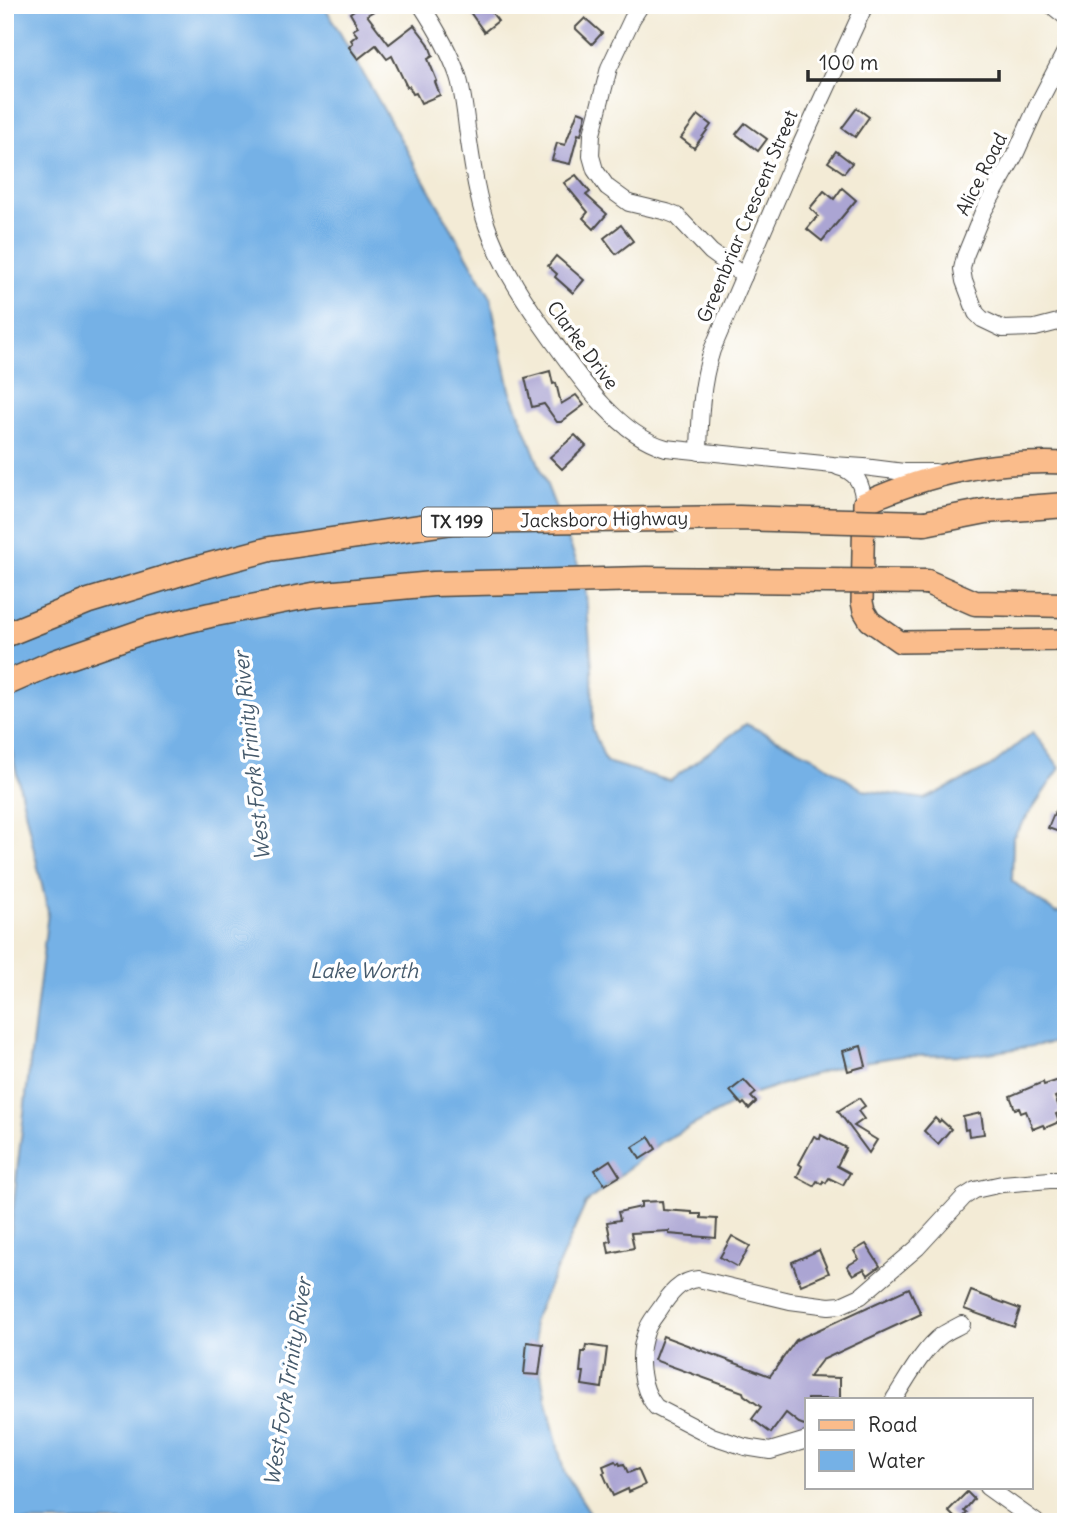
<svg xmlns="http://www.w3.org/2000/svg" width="1071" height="1527" viewBox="0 0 1071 1527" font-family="Delius,sans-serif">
	<rect width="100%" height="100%" fill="#fff"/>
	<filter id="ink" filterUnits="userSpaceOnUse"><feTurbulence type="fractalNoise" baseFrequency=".0143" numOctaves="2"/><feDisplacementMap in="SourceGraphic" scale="14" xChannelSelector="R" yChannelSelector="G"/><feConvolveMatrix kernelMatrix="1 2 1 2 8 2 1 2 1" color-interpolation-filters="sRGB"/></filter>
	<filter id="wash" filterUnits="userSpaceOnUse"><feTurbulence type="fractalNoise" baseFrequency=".00686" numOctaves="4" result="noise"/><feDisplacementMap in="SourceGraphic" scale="28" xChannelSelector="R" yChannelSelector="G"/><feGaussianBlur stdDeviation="1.57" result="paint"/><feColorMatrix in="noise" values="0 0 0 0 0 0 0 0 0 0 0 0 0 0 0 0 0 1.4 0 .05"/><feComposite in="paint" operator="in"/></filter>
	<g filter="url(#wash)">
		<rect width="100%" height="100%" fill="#f3ebd6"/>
		<path fill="#75b1e6" stroke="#506e88" stroke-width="2" d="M5 5H324L490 296 510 390 585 583 592 666 593 730 606 762 670 781 746 724 812 756 863 790 925 799 990 767 1033 732 1060 768 1013 837 1012 881 1056 913 1066 910V1041L976 1055 901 1056 840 1066 752 1094 661 1142 586 1203 533 1322 543 1385 564 1472 596 1522H5V1292L17 1171 48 912 5 722Z"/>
		<g id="blocks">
			<g fill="#aba5d3">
				<path d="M351 5H384L367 15 389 44 414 25 428 43 433 56 428 59 437 81 435 82 440 95 421 103 416 93 413 94 409 86 407 87 392 56 387 59 376 45 358 59 349 47 353 43 351 40 357 35 353 30 358 27 350 13 354 10Z"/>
				<path d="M465 5H486L498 21 484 32Z"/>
				<path d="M585 18 602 33 592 44 575 28Z"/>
				<path d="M857 108 869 117 855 137 842 128Z"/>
				<path d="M578 111 586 114 581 135 578 134 570 164 552 160 557 143 565 145Z"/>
				<path d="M698 115 711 125 694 148 681 138Z"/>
				<path d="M745 123 767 139 758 151 736 134Z"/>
				<path d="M836 151 852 163 844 173 828 162Z"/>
				<path d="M576 175 590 192 586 195 607 214 594 229 583 218 588 212 564 183Z"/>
				<path d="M842 188 856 200 822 241 807 229 818 216 810 208 824 191 834 199Z"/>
				<path d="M621 225 633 241 616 254 604 238Z"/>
				<path d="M556 256 584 280 573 293 555 277 557 274 548 266Z"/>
				<path d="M550 371 553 384 556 383 561 404 576 395 584 405 561 422H557L544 404 532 407 525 378Z"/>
				<path d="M575 435 586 446 562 469 550 457Z"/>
				<path d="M1055 811 1066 815V831L1060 829 1059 832 1048 828Z"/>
				<path d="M861 1046 866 1066 848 1071 843 1051Z"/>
				<path d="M1062 1079 1066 1092 1055 1097 1061 1112 1056 1114 1059 1122 1045 1128 1043 1125 1033 1129 1026 1111 1021 1113 1019 1108 1015 1109 1010 1096 1043 1082 1044 1085Z"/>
				<path d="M744 1080 756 1093 751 1097 756 1102 749 1109 744 1103 742 1105 730 1091Z"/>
				<path d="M859 1098 865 1106 858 1111 864 1119 854 1126 877 1140 869 1153 838 1111Z"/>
				<path d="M981 1113 984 1134 969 1136 968 1129 965 1130 963 1117Z"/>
				<path d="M935 1118 939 1122 941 1120 951 1129 938 1144 924 1131Z"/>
				<path d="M821 1135 846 1148 837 1166 850 1173 843 1185 829 1178 826 1183 823 1181 822 1184 817 1181 814 1186 797 1177 802 1166 799 1164 814 1136 820 1139Z"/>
				<path d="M649 1137 656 1149 640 1159 633 1147Z"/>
				<path d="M610 1160 620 1176 605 1185 595 1170Z"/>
				<path d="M662 1201 663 1210 692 1212V1214H701V1218L717 1219 716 1238 669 1234V1231L631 1233 634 1248 609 1253 607 1242 611 1241 607 1222 620 1220 618 1212 641 1207V1202Z"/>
				<path d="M732 1236 750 1246 738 1267 720 1257Z"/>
				<path d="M866 1244 880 1266 868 1275 864 1269 853 1275 847 1266 859 1259 854 1251Z"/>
				<path d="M819 1250 829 1273 801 1285 792 1262Z"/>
				<path d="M909 1288 921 1314 822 1360 809 1377 840 1378V1399H807V1426L799 1423 786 1413 771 1433 752 1419 761 1407 744 1395 743 1392 654 1360 663 1336 770 1376 796 1340Z"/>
				<path d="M971 1291 1020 1309 1014 1327 964 1309Z"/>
				<path d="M527 1342 543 1344 539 1375 524 1374Z"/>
				<path d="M586 1345 607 1348 602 1388 582 1385 584 1372H580L582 1352H585Z"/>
				<path d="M615 1461 617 1464 619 1462 620 1465 624 1464 628 1473 638 1469 645 1485 629 1492 628 1489 613 1496 603 1473 605 1472 603 1466Z"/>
				<path d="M967 1492 974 1499 964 1511 967 1513 959 1522 948 1511Z"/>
			</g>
		</g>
	</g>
	<g filter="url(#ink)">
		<use href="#blocks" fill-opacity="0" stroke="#494845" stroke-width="2"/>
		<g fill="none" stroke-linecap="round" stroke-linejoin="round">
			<defs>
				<g id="minor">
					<path d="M421 5C436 28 449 50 458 76 463 92 465 110 467 128 472 161 476 194 487 226 502 268 527 305 553 341 580 379 619 435 666 448L833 465 864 467 904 472H935"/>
					<path d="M641 5 632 19 609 68 592 134 591 156 595 170 607 187 629 203 667 212 677 216 711 252 744 276"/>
					<path d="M1051 5 1066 17"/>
					<path d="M1066 50 1038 104 1015 155 983 212 965 256 962 269 964 281 976 313 982 319 1003 329 1035 328 1066 320"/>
					<path d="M699 452C700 417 701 384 712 350L791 166 865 5"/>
					<path d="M838 467C858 472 862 485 864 503"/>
					<path d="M894 1399C907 1379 923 1349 942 1335 948 1331 955 1328 962 1324"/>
					<path d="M807 1440 770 1451 745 1447 712 1436 656 1407C640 1388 637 1356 646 1332 648 1324 655 1316 660 1309 669 1295 680 1280 698 1279L790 1301 829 1306 841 1305 861 1296 917 1248 964 1197 975 1190 1002 1184 1050 1180H1066"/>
					<path d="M987 1487 1036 1522"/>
				</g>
				<path id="major" d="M1066 463C991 460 932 473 864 503L862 602 864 611 870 621 900 642 1066 640"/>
				<g id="highway">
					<path d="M925 523 986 511 1066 505"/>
					<path d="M927 582 975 603 1066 605"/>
				</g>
			</defs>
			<use href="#minor" stroke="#494845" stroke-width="18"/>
			<use href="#major" stroke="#494845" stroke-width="24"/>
			<use href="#highway" stroke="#494845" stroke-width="27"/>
			<use href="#minor" stroke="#fff" stroke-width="16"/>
			<use href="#major" stroke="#fabc8b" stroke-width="21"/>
			<use href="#highway" stroke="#fabc8b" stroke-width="24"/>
			<defs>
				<g id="highway-bridge">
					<path d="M5 635 89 601 191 570 270 549 453 522 739 518 925 523"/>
					<path d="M5 684 55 662 147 630 210 615 313 595 433 584 646 579 927 582"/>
				</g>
			</defs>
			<use href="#highway-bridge" stroke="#494845" stroke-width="27" stroke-linecap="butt"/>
			<use href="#highway-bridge" stroke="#fabc8b" stroke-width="24"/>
		</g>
	</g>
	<g text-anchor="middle" stroke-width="7" stroke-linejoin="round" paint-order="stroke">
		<rect fill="#fff" stroke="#6b6b6b" stroke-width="2" x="422" y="507.5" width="70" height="29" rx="5"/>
		<g font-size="18" font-weight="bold" fill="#2b2b2b">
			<text x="457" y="528">TX 199</text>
		</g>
		<g font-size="19" fill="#2b2b2b" stroke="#fff">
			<text transform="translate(981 174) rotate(-63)" y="7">Alice Road</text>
			<text transform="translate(747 216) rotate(-67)" y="7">Greenbriar Crescent Street</text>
			<text transform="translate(583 345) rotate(53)" y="7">Clarke Drive</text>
			<text transform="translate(604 519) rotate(-1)" y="7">Jacksboro Highway</text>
		</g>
		<g font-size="21" font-style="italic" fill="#455a6c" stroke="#fff">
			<text transform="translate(252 756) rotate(-96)" y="7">West Fork Trinity River</text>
			<text x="364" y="978">Lake Worth</text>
			<text transform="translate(288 1382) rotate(-81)" y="7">West Fork Trinity River</text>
		</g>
	</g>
	<rect width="1071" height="1527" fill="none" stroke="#fff" stroke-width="28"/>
	<rect x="805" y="1398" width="228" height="91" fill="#ffffff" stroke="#aaaaaa" stroke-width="2"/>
	<rect x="819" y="1420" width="35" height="10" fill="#fabc8b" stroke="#aaaaaa" stroke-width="2"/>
	<text x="868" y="1432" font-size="21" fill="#2b2b2b">Road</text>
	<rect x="819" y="1450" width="35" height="21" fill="#75b1e6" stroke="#aaaaaa" stroke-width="2"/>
	<text x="868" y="1468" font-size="21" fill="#2b2b2b">Water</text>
	<path d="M808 70v10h191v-10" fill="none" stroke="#2b2b2b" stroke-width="3.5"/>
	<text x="819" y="70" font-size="21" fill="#2b2b2b" stroke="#ffffff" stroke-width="5" paint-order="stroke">100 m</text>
</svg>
